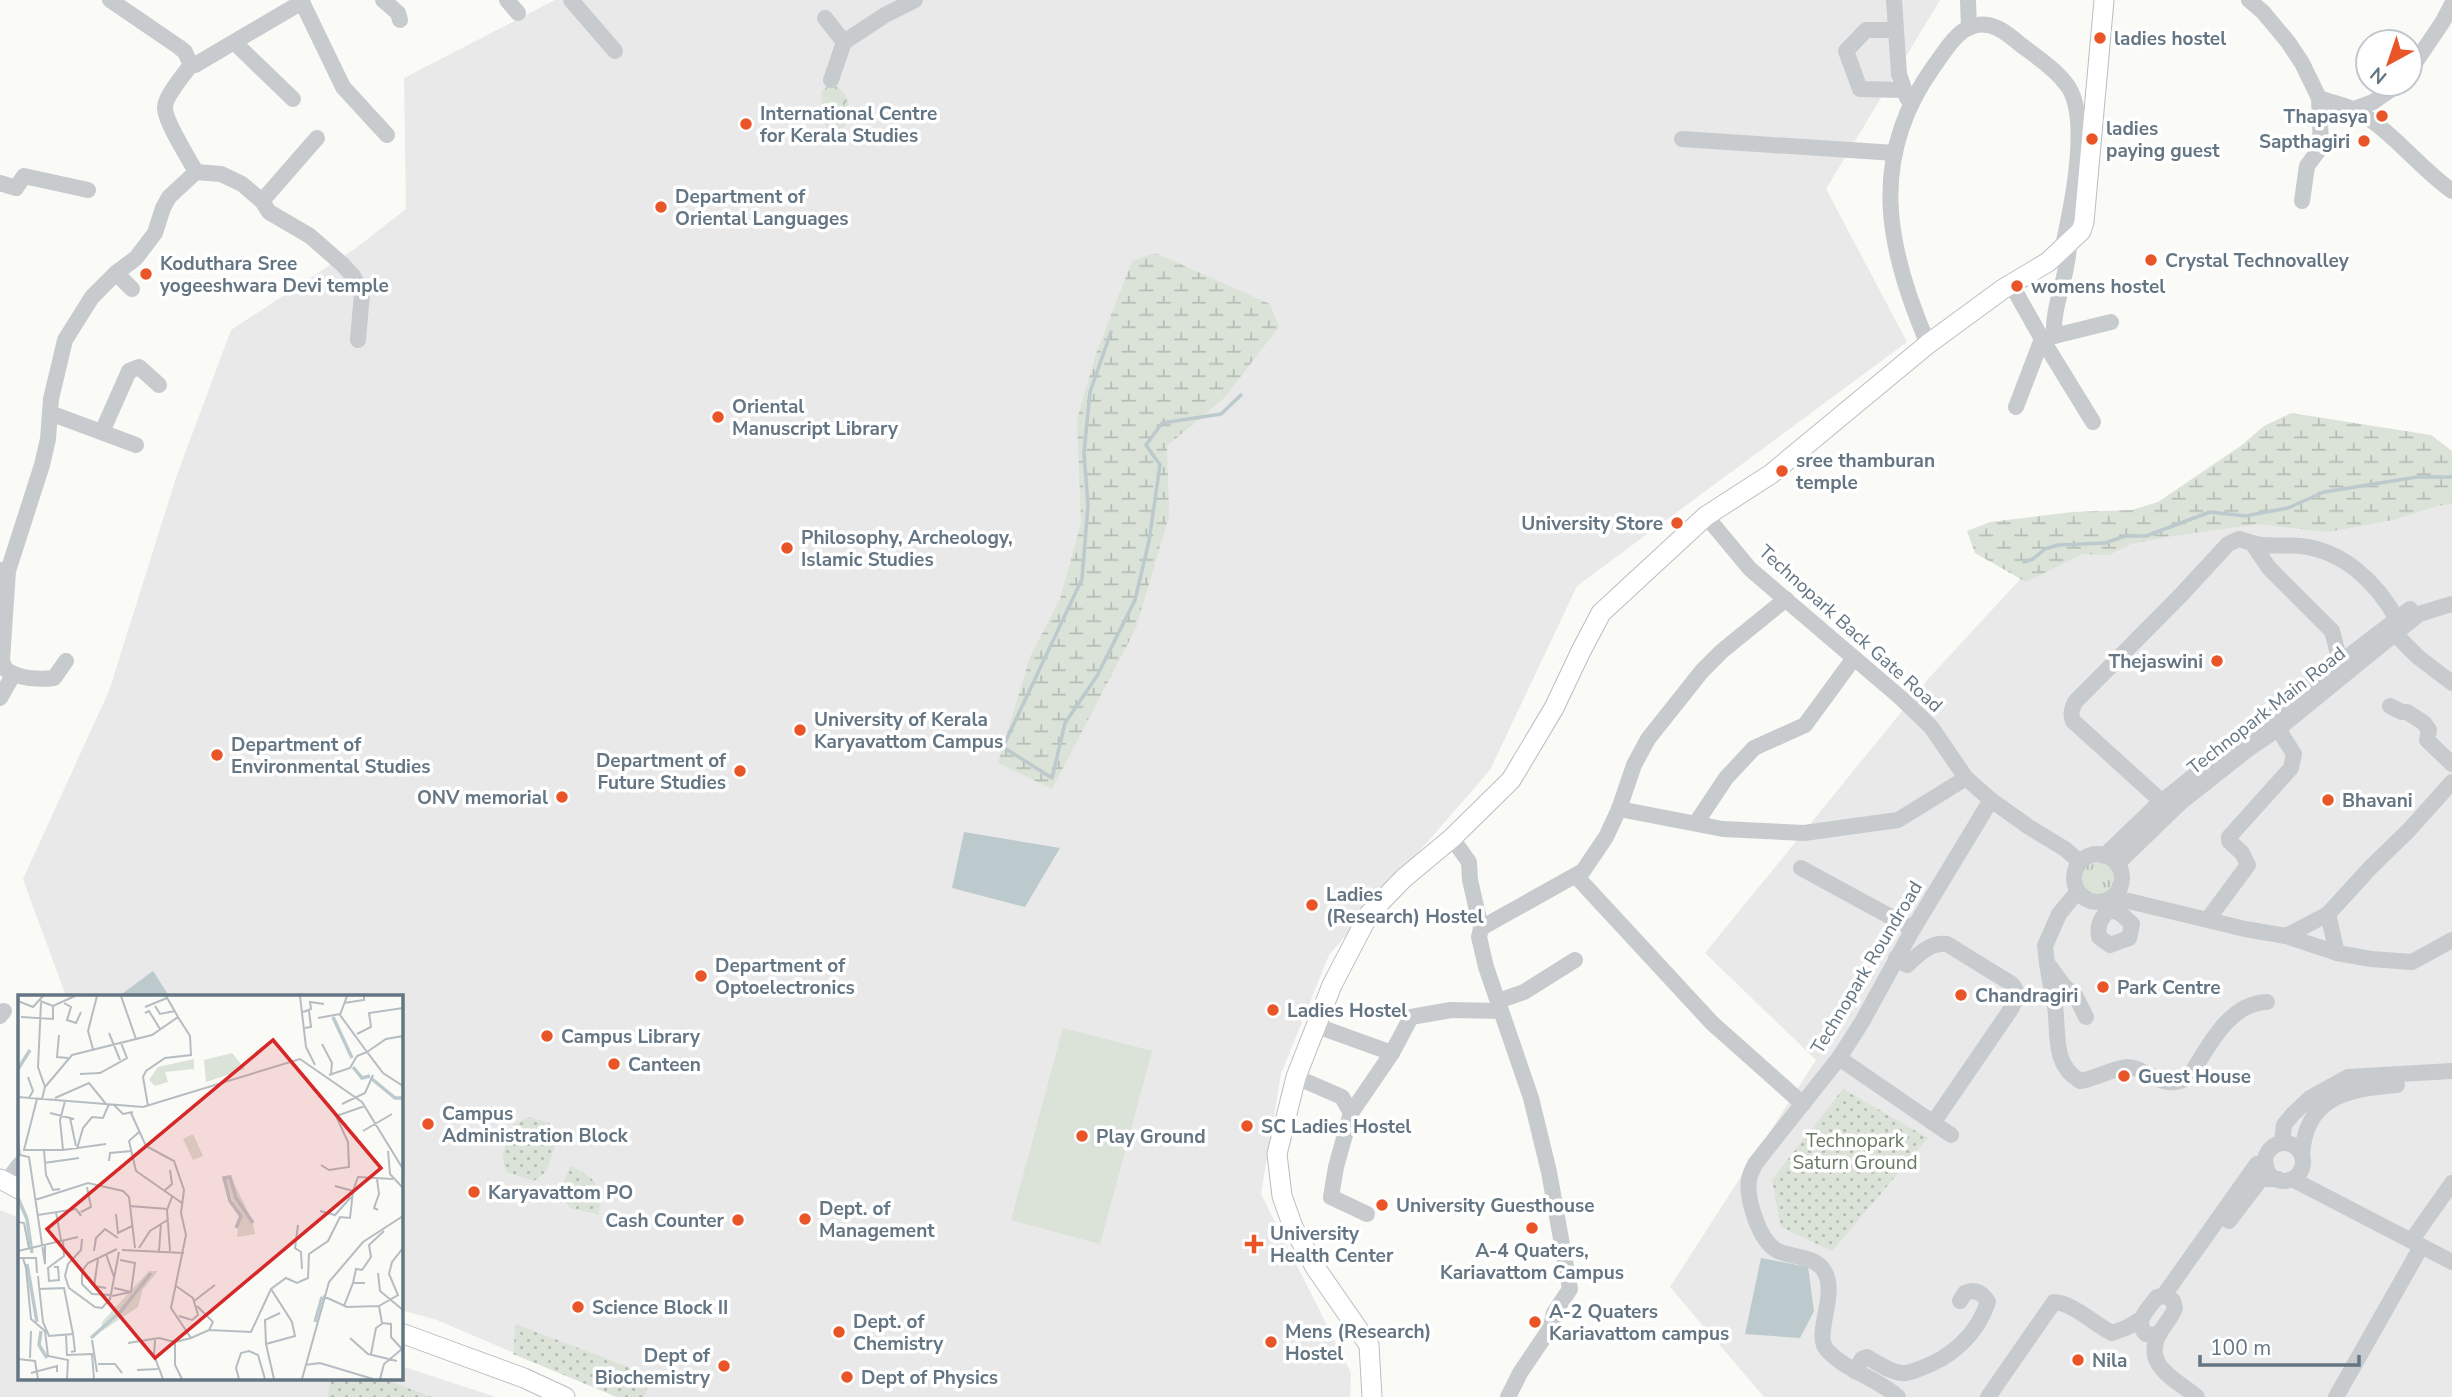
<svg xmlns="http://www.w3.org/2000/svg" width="2452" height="1397" viewBox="0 0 2452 1397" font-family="'Nunito Sans',sans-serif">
	<defs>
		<pattern id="grass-tufts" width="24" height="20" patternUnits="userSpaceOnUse" patternTransform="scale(1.75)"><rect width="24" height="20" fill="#dbe2d8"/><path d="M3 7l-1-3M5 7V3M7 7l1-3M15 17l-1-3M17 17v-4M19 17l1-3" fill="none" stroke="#b5bcb5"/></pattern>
		<pattern id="forest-crowns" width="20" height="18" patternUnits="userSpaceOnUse" patternTransform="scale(1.75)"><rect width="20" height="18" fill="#dbe2d8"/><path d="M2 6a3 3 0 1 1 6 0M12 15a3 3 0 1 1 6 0" fill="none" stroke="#b5bcb5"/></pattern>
		<pattern id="wetland-marsh" width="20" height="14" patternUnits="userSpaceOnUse" patternTransform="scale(1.75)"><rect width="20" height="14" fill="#dbe2d8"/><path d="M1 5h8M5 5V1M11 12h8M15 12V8" fill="none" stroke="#b5bcb5"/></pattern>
		<pattern id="park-dots" width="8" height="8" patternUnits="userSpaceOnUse" patternTransform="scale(1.75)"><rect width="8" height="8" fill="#dbe2d8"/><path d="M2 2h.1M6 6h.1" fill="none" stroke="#b5bcb5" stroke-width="1.8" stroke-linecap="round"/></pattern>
	</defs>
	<rect width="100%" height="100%" fill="#fafaf7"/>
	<g fill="#e8e9e8">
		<path d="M555 0H1940L1826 189 1907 342 1577 586 1490 770 1329 955 1281 1074 1261 1194 1351 1373 1350 1397H617L437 1320 401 1310V996H66L23 879 109 691 177 475 231 330 356 248 406 209 404 78Z"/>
		<path d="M2452 494V1397H1764L1670 1287 1816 1060 1705 953 1929 678 2060 536Z"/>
		<path d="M0 1210 19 1218V1378H401V1366L496 1397H0Z"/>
	</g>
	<circle fill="url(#grass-tufts)" cx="2098" cy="878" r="19"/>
	<path fill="url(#forest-crowns)" d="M830 84C860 94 846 126 836 146 824 129 820 112 822 91Z"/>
	<g fill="url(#wetland-marsh)">
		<path d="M1155 253 1270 304 1279 327 1224 398 1167 446 1169 516 1136 628 1052 789 998 763 1030 657 1060 599 1081 523 1077 419 1096 354 1132 261Z"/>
		<path d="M2291 413 2431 435 2452 451V504L2437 506 2393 520 2328 532 2257 524 2167 537 2131 544 2109 555 2082 554 2026 582 1975 553 1967 531 1990 522 2072 512 2132 510 2158 502 2242 445 2264 426Z"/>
	</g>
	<g fill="url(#park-dots)">
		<path d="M1843 1089 1928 1138 1832 1251 1781 1227 1772 1180Z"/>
		<path d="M530 1117 549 1123 558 1137 546 1172 534 1181 506 1172 502 1156 514 1124Z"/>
		<path d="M570 1166C594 1177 606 1187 598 1214L570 1208 560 1194Z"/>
		<path d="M516 1324 651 1376 644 1397H617L513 1354Z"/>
		<path d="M331 1378H381L432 1397H328Z"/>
	</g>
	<path fill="#dbe2d8" d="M1063 1028 1152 1051 1100 1244 1011 1220Z"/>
	<g fill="#bdcacd">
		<path d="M964 832 1060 848 1025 907 952 888Z"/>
		<path d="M153 971 169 996H119Z"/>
		<path d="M1761 1258 1808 1267 1814 1311 1800 1338 1745 1334Z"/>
	</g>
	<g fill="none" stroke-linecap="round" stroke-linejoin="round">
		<g stroke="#bdcacd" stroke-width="3.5">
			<path d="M1111 332 1090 392 1084 453 1088 505 1082 579 1003 747 1052 778 1065 723 1097 676 1135 600 1149 541 1160 465 1146 445 1162 423 1221 414 1241 395"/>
			<path d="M2024 562 2033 559 2045 549 2058 545 2105 543 2125 536H2146L2210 512 2245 516 2288 508 2324 492 2417 477H2452"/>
		</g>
		<defs>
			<g id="major">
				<path d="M0 1179 19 1189"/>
				<path d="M401 1333 524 1378 565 1397"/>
				<path d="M1372 1397 1369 1345 1315 1267 1293 1227 1282 1196 1277 1154 1296 1077 1332 985 1369 914 1404 878 1452 838 1511 780 1554 708 1581 651 1601 613 1706 516 1771 474 1928 344 2003 289 2048 262 2081 231 2084 222 2104 0"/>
			</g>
		</defs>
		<use href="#major" stroke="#babec2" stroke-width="21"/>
		<g stroke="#c7cbce" stroke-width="16">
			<path d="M110 0 179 47 185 52 191 65H195L302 2 343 87 387 135"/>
			<path d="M383 0 398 13 400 20"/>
			<path d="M507 0 518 13"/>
			<path d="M571 0 615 51"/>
			<path d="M1894 0 1899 74 1907 98"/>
			<path d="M1968 0 1969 28"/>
			<path d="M2249 0 2263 12 2288 42 2302 63 2319 98 2321 147 2307 166 2302 201"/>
			<path d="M825 18 844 42"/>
			<path d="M1896 30H1866L1846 51 1860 89 1904 90"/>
			<path d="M235 43 293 99"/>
			<path d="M191 65C184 74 165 97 165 107 164 120 189 159 196 172"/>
			<path d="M2410 70 2442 23 2452 4"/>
			<path d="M831 80 844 42 885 15 915 0"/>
			<path d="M2319 98C2330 102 2345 105 2355 110 2392 130 2418 167 2452 191"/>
			<path d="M2354 109 2373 102 2399 84"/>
			<path d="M1682 139 1895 153"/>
			<path d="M0 183 16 188 24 176 88 190"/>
			<path d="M262 201 317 138"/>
			<path d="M116 273 132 289"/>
			<path d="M2011 284 2042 339 2111 322"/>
			<path d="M2054 336C2052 304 2069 276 2069 243"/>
			<path d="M2042 339 2093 422"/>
			<path d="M1928 344C1886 247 1868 158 1934 66 1944 53 1954 34 1970 27 1990 19 2006 32 2021 45 2037 57 2058 71 2069 88 2090 123 2071 211 2062 250"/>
			<path d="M2016 407 2042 339"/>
			<path d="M50 413 136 445"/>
			<path d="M102 432 129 371 139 367 159 385"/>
			<path d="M1706 516 1750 569 1901 698 1931 727 1966 778 1991 800 2029 827 2065 849 2080 862"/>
			<path d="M0 570 8 571 42 465 48 439 51 399 65 340 92 297 116 273 136 258 155 233 163 208 169 197 196 172 221 174 242 184 262 201 269 212 310 236 342 264 353 276 362 293 358 340"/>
			<path d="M8 571 2 660 5 669C19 679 37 680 54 678L66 661"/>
			<path d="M2395 634 2418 657 2452 683"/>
			<path d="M2340 661 2332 631 2269 568 2252 543C2268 548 2285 544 2301 546 2344 551 2376 582 2397 619"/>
			<path d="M0 698 13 675"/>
			<path d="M2390 706 2402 712H2407L2424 723 2429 730 2427 740 2452 764"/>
			<path d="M2154 808 2160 800 2073 721C2070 714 2072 709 2075 702L2181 595 2228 544 2239 539 2252 543"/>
			<path d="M1619 809 1723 829 1804 833 1898 820 1966 778"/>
			<path d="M1696 823 1726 778 1754 748 1805 725 1854 658"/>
			<path d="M1452 838 1469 862 1470 880 1481 928 1479 937 1486 967 1531 1098 1549 1172 1570 1289 1554 1313 1551 1327 1520 1373 1508 1397"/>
			<circle cx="2098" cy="878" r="24"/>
			<path d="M2104 856 2154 808 2206 766 2410 609"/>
			<path d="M2117 864 2180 803 2247 750 2278 729 2419 614 2452 604"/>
			<path d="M1801 868 1913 929"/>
			<path d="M1576 876 1712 1023 1803 1104"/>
			<path d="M2078 891 2059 914 2045 946 2047 963 2064 986 2076 997 2086 1017"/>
			<path d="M2112 897 2245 929 2286 936 2337 953 2371 959 2412 962 2452 940"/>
			<path d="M2107 901 2110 909C2101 918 2097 924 2099 937L2110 945 2129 938 2132 924 2121 914 2110 909"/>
			<path d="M2328 914 2337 953"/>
			<path d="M2208 919 2248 865 2242 853 2229 841V837L2291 768 2294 754 2278 729"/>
			<path d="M1481 928 1583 871 1606 837 1619 809 1634 765 1648 739 1702 671 1722 651 1786 599"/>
			<path d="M2286 936 2328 914 2371 867 2409 830 2452 782"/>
			<path d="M1896 958 1907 965C1919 954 1930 942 1947 944L2012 984C2020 993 2016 999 2011 1009L1933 1123"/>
			<path d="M2047 963C2049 977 2052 992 2055 1006 2059 1035 2052 1064 2080 1081 2095 1079 2113 1068 2127 1067 2147 1067 2163 1093 2189 1077 2208 1048 2228 1003 2267 1002"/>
			<path d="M1498 1001 1524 992 1575 960"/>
			<path d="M0 1016 4 1011"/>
			<path d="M1317 1026 1392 1053"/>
			<path d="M1839 1058 1951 1135"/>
			<path d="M1296 1077 1342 1097 1351 1113 1336 1167 1331 1197 1367 1214"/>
			<path d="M1351 1113 1392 1053 1411 1017 1451 1010 1501 1011"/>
			<path d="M2282 1143 2284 1125 2293 1114 2310 1098 2348 1077 2452 1071"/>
			<circle cx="2284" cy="1162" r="19"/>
			<path d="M2302 1156C2305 1096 2348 1089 2397 1085"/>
			<path d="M2292 1179 2452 1262"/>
			<path d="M6 1182 19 1165"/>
			<path d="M2229 1221 2261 1179H2278"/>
			<path d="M2416 1234 2452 1183"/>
			<path d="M2164 1295 2257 1164 2266 1165"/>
			<path d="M2160 1333 2155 1335 2146 1334C2133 1322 2148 1309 2157 1297L2167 1296 2173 1301 2175 1308C2172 1317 2165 1324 2160 1332 2141 1366 2176 1379 2197 1397"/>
			<path d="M1855 1371 1862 1359 1867 1357C1878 1363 1890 1372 1902 1373 1908 1374 1913 1371 1919 1369 1951 1358 1977 1335 1988 1302 1983 1293 1975 1288 1965 1293L1960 1301"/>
			<path d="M1898 1397C1877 1378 1846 1371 1827 1350 1812 1334 1841 1291 1822 1268 1812 1256 1791 1257 1778 1251 1759 1242 1746 1198 1749 1179 1750 1174 1753 1169 1755 1164L1839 1058 1862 1022 1913 929 1991 800"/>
			<path d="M1988 1397 2054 1302C2073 1303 2094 1324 2112 1333L2128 1327 2141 1319"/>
			<path d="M2336 1397 2421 1247"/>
		</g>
		<use href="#major" stroke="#fff" stroke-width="19"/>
	</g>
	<g fill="#ea5527" stroke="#fff" stroke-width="2.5">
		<circle cx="2100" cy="38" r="7"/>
		<circle cx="2382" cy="116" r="7"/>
		<circle cx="746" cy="124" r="7"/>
		<circle cx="2092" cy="139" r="7"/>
		<circle cx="2364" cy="141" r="7"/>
		<circle cx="661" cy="207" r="7"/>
		<circle cx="2151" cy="260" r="7"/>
		<circle cx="146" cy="274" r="7"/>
		<circle cx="2017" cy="286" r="7"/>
		<circle cx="718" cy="417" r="7"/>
		<circle cx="1782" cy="471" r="7"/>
		<circle cx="1677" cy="523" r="7"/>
		<circle cx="787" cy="548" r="7"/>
		<circle cx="2217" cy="661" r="7"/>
		<circle cx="800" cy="730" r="7"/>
		<circle cx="217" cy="755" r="7"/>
		<circle cx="740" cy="771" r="7"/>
		<circle cx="562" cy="797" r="7"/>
		<circle cx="2328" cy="800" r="7"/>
		<circle cx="1312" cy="905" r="7"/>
		<circle cx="701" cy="976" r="7"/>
		<circle cx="2103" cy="987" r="7"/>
		<circle cx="1961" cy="995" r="7"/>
		<circle cx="1273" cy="1010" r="7"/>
		<circle cx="547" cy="1036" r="7"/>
		<circle cx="614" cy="1064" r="7"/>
		<circle cx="2124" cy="1076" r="7"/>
		<circle cx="428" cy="1124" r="7"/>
		<circle cx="1247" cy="1126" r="7"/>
		<circle cx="1082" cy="1136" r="7"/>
		<circle cx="474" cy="1192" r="7"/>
		<circle cx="1382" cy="1205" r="7"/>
		<circle cx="805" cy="1219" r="7"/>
		<circle cx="738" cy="1220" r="7"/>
		<circle cx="1532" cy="1228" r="7"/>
		<path d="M1250.5 1233.5h7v7h7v7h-7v7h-7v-7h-7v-7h7z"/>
		<circle cx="578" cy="1307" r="7"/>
		<circle cx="1535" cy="1322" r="7"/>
		<circle cx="839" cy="1332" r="7"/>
		<circle cx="1271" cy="1342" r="7"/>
		<circle cx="2078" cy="1360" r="7"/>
		<circle cx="724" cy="1366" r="7"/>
		<circle cx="847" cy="1377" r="7"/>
	</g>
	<g text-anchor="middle" stroke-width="7" stroke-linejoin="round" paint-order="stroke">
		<g font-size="19" font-weight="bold" fill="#647583" stroke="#fff" text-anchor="start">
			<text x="2114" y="45">ladies hostel</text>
			<text x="760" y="120">International Centre<tspan x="760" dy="22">for Kerala Studies</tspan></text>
			<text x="2368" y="123" text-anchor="end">Thapasya</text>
			<text x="2106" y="135">ladies<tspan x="2106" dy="22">paying guest</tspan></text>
			<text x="2350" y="148" text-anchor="end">Sapthagiri</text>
			<text x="675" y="203">Department of<tspan x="675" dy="22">Oriental Languages</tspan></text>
			<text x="2165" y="267">Crystal Technovalley</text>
			<text x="160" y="270">Koduthara Sree<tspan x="160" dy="22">yogeeshwara Devi temple</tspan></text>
			<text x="2031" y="293">womens hostel</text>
			<text x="732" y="413">Oriental<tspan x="732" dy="22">Manuscript Library</tspan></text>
			<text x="1796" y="467">sree thamburan<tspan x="1796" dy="22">temple</tspan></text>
			<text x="1663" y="530" text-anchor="end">University Store</text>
			<text x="801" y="544">Philosophy, Archeology,<tspan x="801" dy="22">Islamic Studies</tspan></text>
			<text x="2203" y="668" text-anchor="end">Thejaswini</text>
			<text x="814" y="726">University of Kerala<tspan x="814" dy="22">Karyavattom Campus</tspan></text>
			<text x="231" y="751">Department of<tspan x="231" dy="22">Environmental Studies</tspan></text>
			<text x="726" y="767" text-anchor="end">Department of<tspan x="726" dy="22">Future Studies</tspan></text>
			<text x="548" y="804" text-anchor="end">ONV memorial</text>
			<text x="2342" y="807">Bhavani</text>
			<text x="1326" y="901">Ladies<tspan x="1326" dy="22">(Research) Hostel</tspan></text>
			<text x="715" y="972">Department of<tspan x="715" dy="22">Optoelectronics</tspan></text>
			<text x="2117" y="994">Park Centre</text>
			<text x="1975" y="1002">Chandragiri</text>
			<text x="1287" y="1017">Ladies Hostel</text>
			<text x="561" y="1043">Campus Library</text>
			<text x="628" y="1071">Canteen</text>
			<text x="2138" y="1083">Guest House</text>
			<text x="442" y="1120">Campus<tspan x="442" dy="22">Administration Block</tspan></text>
			<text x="1261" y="1133">SC Ladies Hostel</text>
			<text x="1096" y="1143">Play Ground</text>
			<text x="488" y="1199">Karyavattom PO</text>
			<text x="1396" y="1212">University Guesthouse</text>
			<text x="819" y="1215">Dept. of<tspan x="819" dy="22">Management</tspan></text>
			<text x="724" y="1227" text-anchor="end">Cash Counter</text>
			<text x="1270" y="1240">University<tspan x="1270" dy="22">Health Center</tspan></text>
			<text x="1532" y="1257" text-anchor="middle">A-4 Quaters,<tspan x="1532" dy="22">Kariavattom Campus</tspan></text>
			<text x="592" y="1314">Science Block II</text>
			<text x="1549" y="1318">A-2 Quaters<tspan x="1549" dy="22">Kariavattom campus</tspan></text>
			<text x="853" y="1328">Dept. of<tspan x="853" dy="22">Chemistry</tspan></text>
			<text x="1285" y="1338">Mens (Research)<tspan x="1285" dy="22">Hostel</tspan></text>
			<text x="710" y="1362" text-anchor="end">Dept of<tspan x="710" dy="22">Biochemistry</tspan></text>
			<text x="2092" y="1367">Nila</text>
			<text x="861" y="1384">Dept of Physics</text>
		</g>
		<g font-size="19" fill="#647583" stroke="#fff">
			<text transform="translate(1851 628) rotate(42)" y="7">Technopark Back Gate Road</text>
			<text transform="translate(2266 710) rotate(-38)" y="7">Technopark Main Road</text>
			<text transform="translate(1866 967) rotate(-59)" y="7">Technopark Roundroad</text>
		</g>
		<g font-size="19" fill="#677a63" stroke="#fff">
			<text x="1855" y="1147">Technopark<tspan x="1855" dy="22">Saturn Ground</tspan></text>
		</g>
	</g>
	<g transform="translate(18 995)">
		<rect width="385" height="385" fill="#fafaf7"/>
		<path d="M212 180 234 225 237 239 219 242 221 222 205 182ZM131 276H140L125 294 120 312 84 336V327Z" fill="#dbe2d8"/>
		<path d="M214 58 227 74 188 87 186 65ZM176 64V74L147 77 150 87 137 91 131 85 140 72Z" fill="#dbe2d8"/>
		<path d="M175 139 185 161 175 165 165 144Z" fill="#dbe2d8"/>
		<path fill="none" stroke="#bdcacd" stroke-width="3.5" d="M315 22 334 63M335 72 344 83 352 81M0 74 12 55M354 84 377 103H385M0 203 9 224M9 224 14 258M218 233 223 221 212 206 206 183 212 182 218 203 235 228M9 269 19 327M297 327 304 302M23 336 21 350 29 363M73 343 103 316 133 278"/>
		<path fill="none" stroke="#b5bdc2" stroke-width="2" d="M103 1 118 44M282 1 288 52 297 70M329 1 322 20 349 57 368 44 385 41M0 6 15 12 25 1M22 6 35 11 57 1M23 8 20 72 27 92M46 8 53 12 49 25 58 28 63 17M326 8 346 5V1M137 11 142 19 157 16M127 12 149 3M285 17 293 14 292 7 306 9M127 18 131 16 142 34M3 22 35 24V11M300 23 322 19M287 33 293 32 291 16M91 38 102 65M339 39 353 32 351 18 385 13M41 40 39 62 50 63M304 49 314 68 313 78M75 54 70 36 79 1M62 79 82 78 109 63 103 48M311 80 332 73 339 61 349 57 365 78 385 91M10 82 15 96 11 103M0 102 125 112 282 64 344 107 385 174M37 103 71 88 88 109M19 104 6 155H45L42 125 47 106M24 104 27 92 54 60 134 40 160 22 148 1M324 109 347 98 355 80M96 110 105 119 115 117M130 111 125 82 128 76 147 63 173 60 172 41 160 22M32 118 56 124M113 118 128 151 156 166 166 195 163 218 168 240 153 313 173 343 157 347V370L164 384M52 123 58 151M345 136 374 119M121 137 111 146 118 176 164 208M0 144 2 160 11 162 27 269V249M59 154 65 133 74 122 85 123 91 109M26 155 28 180 35 195 42 194M45 155 88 149M370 156 372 179 385 193M91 166 92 158 114 156M26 168 61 163M303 170 311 175 331 172 330 147 318 121 347 111M359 184 361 199 356 213 360 215M317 191 335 196 340 182 375 184M146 196 154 189 152 175M17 205 70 188 105 196 111 202 117 253M111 211 150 214M302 216 317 220 333 202M38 217 43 245M63 217 73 212 69 192M98 219 100 238 114 231M20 220 58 214 63 221 61 217M0 227 6 228 11 253M280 230 277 253 283 257 284 274M64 244 63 255 50 269 47 281 51 293 77 312 84 313 92 304 101 257M121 253 132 236 151 224M104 255 166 258M0 256 60 242M76 256 78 243 87 234 100 243M141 256 143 228M152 256 149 215 154 202M88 259 96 282M0 263H5L8 273 13 324 27 336 30 361 50 365 49 384M5 263H18L19 278M80 264 76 291 88 293M102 265 117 268 113 297M36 272H40L41 285 31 286 30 273 46 261 45 246M360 278 362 296 385 315M20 281 21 291 25 327 31 341 55 339 46 293 21 294M335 288 338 274 344 275 353 262 351 250 366 236M158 291 175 303 180 320 174 325 161 321M253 294 274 327 277 341 248 349 256 384M93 300 74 299 64 289V276L70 268 99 254M94 301 113 297 96 293M305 301 329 312 361 311M176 306 197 290M179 311 195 327 191 335M326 311 335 288H347M48 340 49 361M173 343 191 335 233 337 253 294 268 283 279 288 290 283 291 259 310 246 322 222 332 223 335 196M332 343 350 359 379 366M74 345 79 377M137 345 136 360 145 384M110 348 141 343 157 347M248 349 247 325 262 318M53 357 57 356 55 339M353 359 358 333 365 328M49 360 74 359 76 384M12 363 13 336M0 364 17 366 20 384M80 369H97L104 378M287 370 302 368 355 384M119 375 140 374M13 378 39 371V377M221 384 218 373 223 358 231 356 240 360 247 384M284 384 311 287 345 247 385 221M362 384 366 369 384 354 373 342V329L364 328 361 311 380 300 371 279 374 267 385 253"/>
		<path fill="#d62828" fill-opacity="0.15" stroke="#d62828" stroke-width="3.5" d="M255 45 363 173 137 363 29 234Z"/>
		<rect width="385" height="385" fill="none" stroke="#647583" stroke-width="3.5"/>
	</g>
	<g transform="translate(2389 63) rotate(220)"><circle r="33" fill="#ffffff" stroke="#c1c8cd" stroke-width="2"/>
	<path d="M0-5L12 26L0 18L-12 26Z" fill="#ea5527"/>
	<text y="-10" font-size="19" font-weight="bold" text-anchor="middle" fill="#647583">N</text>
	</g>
	<path d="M2200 1355v10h159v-10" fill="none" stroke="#647583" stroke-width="3.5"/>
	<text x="2210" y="1355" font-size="21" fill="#647583" stroke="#ffffff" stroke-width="5" paint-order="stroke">100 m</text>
</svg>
